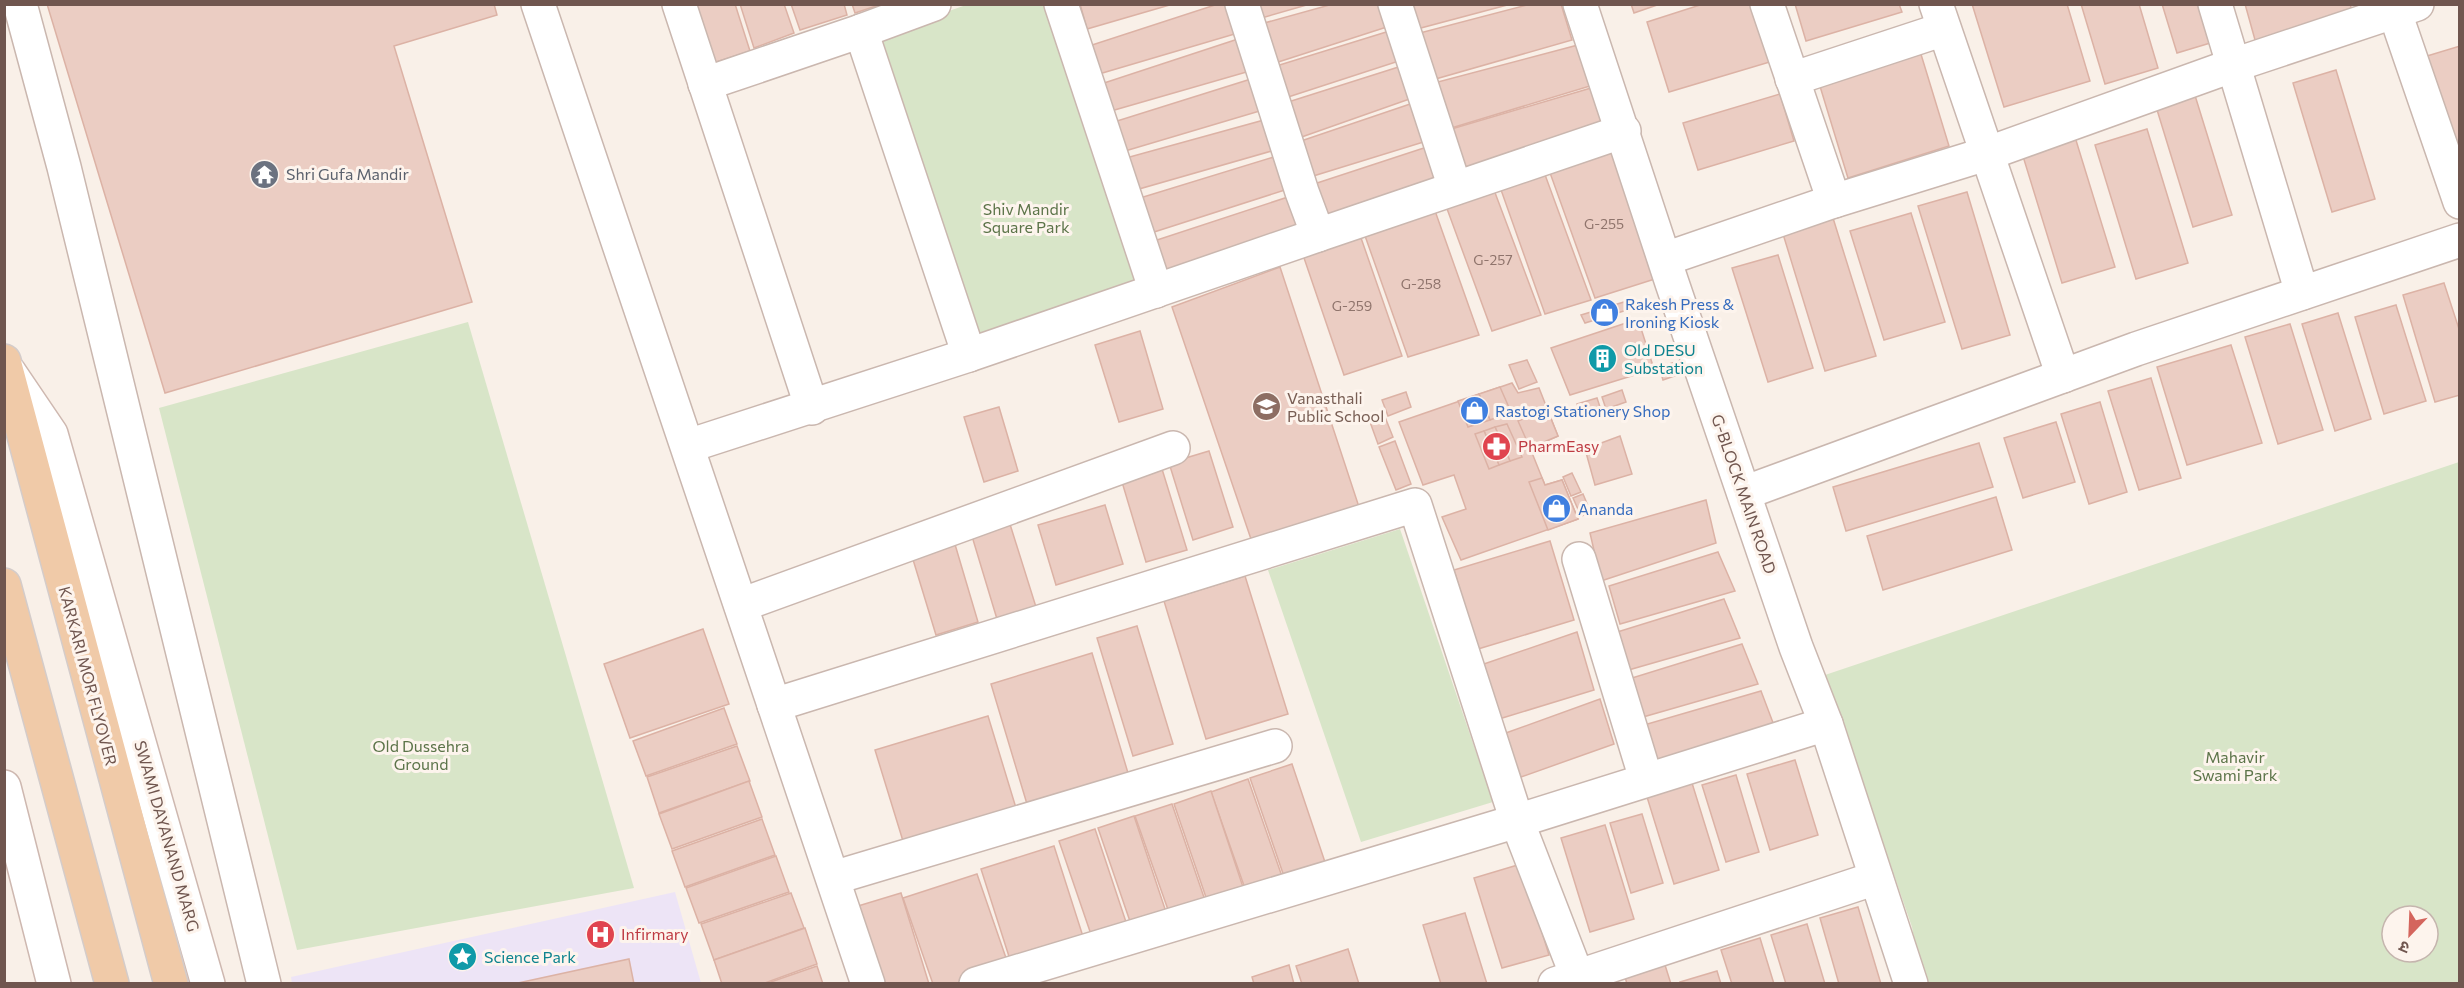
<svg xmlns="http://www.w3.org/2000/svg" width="2464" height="988" viewBox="0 0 2464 988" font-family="Commissioner,'Noto Sans Devanagari',sans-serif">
	<rect width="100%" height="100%" fill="#f9f0e8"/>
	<path fill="#ede4f6" d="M675 892 701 983 292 984 291 977Z"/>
	<g fill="#d8e5c8" fill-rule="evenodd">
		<path d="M966 5H1047L1140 286 973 340 878 36Z"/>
		<path d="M468 322 634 888 297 950 159 408Z"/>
		<path d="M2459 462V983H1929L1916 949 1912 927 1825 675ZM2392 916H2428V952H2392Z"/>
		<path d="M1400 529 1493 802 1361 842 1268 570Z"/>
	</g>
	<g fill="#ebcdc3" stroke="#dcb2a5" stroke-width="1.5">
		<path d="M47 4H494L497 15 394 46 472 302 165 393Z"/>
		<path d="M688 4H735L750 51 707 65Z"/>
		<path d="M740 4H784L794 33 754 48Z"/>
		<path d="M791 4H844L847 15 800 30Z"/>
		<path d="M852 4H882L855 13Z"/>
		<path d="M1080 4H1173L1087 29Z"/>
		<path d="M1218 4H1227L1238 33 1099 74 1092 45Z"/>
		<path d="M1254 4H1310L1258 19Z"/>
		<path d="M1333 4H1386L1393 25 1272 64 1257 25Z"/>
		<path d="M1410 4H1511L1417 29Z"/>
		<path d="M1531 4H1561L1572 40 1432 80 1416 34Z"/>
		<path d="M1631 4H1660L1634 13Z"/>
		<path d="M1703 4H1755L1773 61 1669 92 1647 22Z"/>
		<path d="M1795 4H1899L1902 12 1806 41Z"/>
		<path d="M1972 4H2067L2090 81 2004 107Z"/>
		<path d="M2081 4H2139L2158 68 2105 84Z"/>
		<path d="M2162 4H2205L2217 41 2177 53Z"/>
		<path d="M2245 4H2350L2354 17 2257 47Z"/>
		<path d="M1396 29 1405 59 1282 99 1273 67Z"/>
		<path d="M1238 39 1250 71 1111 111 1104 83Z"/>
		<path d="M1578 45 1590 86 1448 129 1434 83Z"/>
		<path d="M2460 46V162L2427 56Z"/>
		<path d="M1920 51 1949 146 1848 178 1819 83Z"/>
		<path d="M1408 64 1418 96 1296 139 1285 103Z"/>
		<path d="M2336 70 2375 199 2332 212 2293 83Z"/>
		<path d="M1251 79 1263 110 1125 151 1117 121Z"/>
		<path d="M1591 88 1604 130 1463 175 1448 130Z"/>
		<path d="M2193 89 2232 215 2193 227 2154 100Z"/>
		<path d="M1780 94 1794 141 1698 170 1683 123Z"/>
		<path d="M1419 101 1430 140 1310 177 1298 142Z"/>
		<path d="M1264 120 1275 150 1139 189 1126 158Z"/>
		<path d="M2147 129 2188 263 2136 279 2095 145Z"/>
		<path d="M2075 137 2115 267 2062 283 2022 153Z"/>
		<path d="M1433 145 1444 180 1325 220 1314 184Z"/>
		<path d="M1615 146 1658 278 1595 298 1549 170Z"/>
		<path d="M1277 156 1288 189 1151 233 1140 198Z"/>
		<path d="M1544 172 1591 300 1545 314 1500 187Z"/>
		<path d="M1494 190 1541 315 1492 331 1446 206Z"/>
		<path d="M1967 192 2010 335 1962 349 1918 206Z"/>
		<path d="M1291 196 1303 227 1165 275 1154 241Z"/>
		<path d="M1434 208 1479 335 1408 357 1364 233Z"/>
		<path d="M1911 213 1945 322 1884 340 1850 231Z"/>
		<path d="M1833 218 1876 356 1825 371 1783 234Z"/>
		<path d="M1360 235 1402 356 1344 375 1303 255Z"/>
		<path d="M1778 255 1813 368 1768 382 1732 268Z"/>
		<path d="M1280 267 1359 507 1252 542 1172 307Z"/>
		<path d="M2444 283 2460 332V395L2435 402 2403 295Z"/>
		<path d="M1624 302 1627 310 1585 323 1581 315Z"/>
		<path d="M2396 305 2426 401 2384 414 2355 317Z"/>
		<path d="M2338 313 2371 419 2335 431 2302 324Z"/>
		<path d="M1638 319 1654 369 1570 395 1551 348Z"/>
		<path d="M2290 324 2323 430 2278 444 2245 337Z"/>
		<path d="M1140 331 1163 409 1119 422 1095 345Z"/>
		<path d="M2231 345 2262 443 2187 465 2157 367Z"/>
		<path d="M1527 360 1537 382 1519 389 1509 365Z"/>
		<path d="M1679 361 1683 373 1663 380 1659 367Z"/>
		<path d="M2151 378 2181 478 2139 490 2108 391Z"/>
		<path d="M1512 383 1518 393 1539 388 1558 436 1530 448 1545 485 1562 480 1578 519 1461 560 1442 517 1466 509 1454 475 1423 485 1399 422Z"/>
		<path d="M1500 387 1511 412 1490 420 1479 394Z"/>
		<path d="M1622 390 1626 402 1606 409 1602 397Z"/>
		<path d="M1406 392 1411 407 1388 416 1382 400Z"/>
		<path d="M1479 394 1490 420 1468 427 1458 401Z"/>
		<path d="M1597 398 1601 410 1581 416 1577 404Z"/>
		<path d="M2100 402 2127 492 2089 504 2061 414Z"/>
		<path d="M999 407 1018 471 984 482 964 417Z"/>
		<path d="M1547 409 1558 436 1530 448 1518 421Z"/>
		<path d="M1385 417 1393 437 1378 444 1370 422Z"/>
		<path d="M2056 422 2075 482 2023 498 2004 438Z"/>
		<path d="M1507 424 1522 457 1510 461 1495 427Z"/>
		<path d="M1495 427 1510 461 1499 465 1484 431Z"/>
		<path d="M1484 431 1499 465 1489 469 1475 434Z"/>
		<path d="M1620 436 1632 474 1595 485 1585 449Z"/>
		<path d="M1395 441 1411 484 1396 490 1379 447Z"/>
		<path d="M1979 443 1993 487 1846 531 1833 487Z"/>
		<path d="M1209 451 1233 527 1193 540 1169 463Z"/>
		<path d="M1162 469 1187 550 1146 562 1122 482Z"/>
		<path d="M1572 473 1581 492 1571 496 1563 477Z"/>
		<path d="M1542 478 1545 485 1562 480 1578 519 1548 530 1529 482Z"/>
		<path d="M1583 494 1591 513 1581 516 1573 498Z"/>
		<path d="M1996 497 2012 550 1883 590 1867 536Z"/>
		<path d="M1706 500 1716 543 1601 581 1590 533Z"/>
		<path d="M1105 505 1123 564 1056 585 1038 525Z"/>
		<path d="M1009 521 1036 607 997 619 971 533Z"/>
		<path d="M954 541 978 622 936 635 911 553Z"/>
		<path d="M1550 541 1574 620 1478 649 1454 570Z"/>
		<path d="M1718 552 1735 591 1620 624 1609 586Z"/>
		<path d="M1245 576 1288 714 1206 739 1164 601Z"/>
		<path d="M1724 599 1740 638 1625 671 1614 633Z"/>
		<path d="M1137 626 1173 744 1133 756 1097 638Z"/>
		<path d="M703 629 729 704 630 738 604 664Z"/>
		<path d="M1577 632 1594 690 1499 719 1481 665Z"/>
		<path d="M1742 644 1758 684 1643 717 1632 678Z"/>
		<path d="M1092 653 1128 773 1027 804 991 684Z"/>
		<path d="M1761 691 1775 728 1655 766 1644 725Z"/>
		<path d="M1600 699 1614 744 1521 777 1503 734Z"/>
		<path d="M724 708 737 744 646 776 633 741Z"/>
		<path d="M988 716 1016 808 903 841 875 750Z"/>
		<path d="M737 746 750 781 659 813 647 777Z"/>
		<path d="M1795 760 1818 835 1770 850 1747 774Z"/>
		<path d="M1292 764 1328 871 1287 885 1250 778Z"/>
		<path d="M1736 775 1759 852 1726 862 1702 785Z"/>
		<path d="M1248 779 1285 885 1248 897 1211 792Z"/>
		<path d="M749 781 762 817 672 849 659 814Z"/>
		<path d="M1692 783 1719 870 1674 884 1647 797Z"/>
		<path d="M1211 791 1246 896 1210 909 1174 804Z"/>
		<path d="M1172 804 1208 909 1172 921 1135 816Z"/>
		<path d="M1642 814 1663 883 1631 893 1610 823Z"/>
		<path d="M1134 816 1169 921 1134 933 1098 828Z"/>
		<path d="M762 819 775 855 685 887 672 851Z"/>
		<path d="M1605 825 1634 919 1590 932 1561 838Z"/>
		<path d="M1095 829 1130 934 1095 946 1059 841Z"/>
		<path d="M1054 846 1087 949 1014 972 981 869Z"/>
		<path d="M776 856 789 892 699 923 686 888Z"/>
		<path d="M1521 864 1549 955 1502 968 1474 878Z"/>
		<path d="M977 874 1015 984H933L903 898Z"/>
		<path d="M791 893 804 928 714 960 701 924Z"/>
		<path d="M901 893 929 984H882L858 906Z"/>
		<path d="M1858 907 1881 984H1839L1820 918Z"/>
		<path d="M1465 913 1487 984H1441L1423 925Z"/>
		<path d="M1807 924 1825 984H1786L1771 935Z"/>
		<path d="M805 928 817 964 762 984H722L714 960Z"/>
		<path d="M1760 938 1774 984H1732L1721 950Z"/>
		<path d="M1348 949 1359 984H1302L1296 966Z"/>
		<path d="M629 959 634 984H514L518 983Z"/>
		<path d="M1289 965 1294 984H1254L1252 977Z"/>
		<path d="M1665 965 1671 984H1627L1625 977Z"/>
		<path d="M817 966 823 984H765Z"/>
		<path d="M1717 971 1721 984H1681L1680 982Z"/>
	</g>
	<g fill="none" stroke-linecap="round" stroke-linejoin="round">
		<defs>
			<g id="minor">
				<path d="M20 4 64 167 264 984"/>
				<path d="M538 4 868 984"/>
				<path d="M679 4 812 408"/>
				<path d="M1061 4 1156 291"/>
				<path d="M1242 4 1302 192 1318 235 1624 131"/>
				<path d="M1395 4 1455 188"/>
				<path d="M1580 4 1672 283 1796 647 1826 724 1911 984"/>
				<path d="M1767 4 1834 201"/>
				<path d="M1936 4 2063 376"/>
				<path d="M2215 4 2302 293"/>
				<path d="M2392 4 2460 202"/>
				<path d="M861 31 934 4"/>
				<path d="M1792 79 1944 29"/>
				<path d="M1665 259 1834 201 1989 153 2234 65 2417 4"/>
				<path d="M969 355 1318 235"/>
				<path d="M688 446 969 355 861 31 705 84"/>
				<path d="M1744 493 2136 349 2460 240"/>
				<path d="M1579 559 1646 779"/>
				<path d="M741 605 1173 448"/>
				<path d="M774 705 1415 505 1517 821 1577 976"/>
				<path d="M833 878 1275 746"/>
				<path d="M976 984 1517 821 1826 724"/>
				<path d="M1555 984 1876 878"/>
			</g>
			<g id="secondary">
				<path d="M9 372 51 434 208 984"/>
				<path d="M4 787 54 984"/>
			</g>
			<g id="primary">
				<path d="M4 361 171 984"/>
				<path d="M4 585 112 984"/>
			</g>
		</defs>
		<use href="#minor" stroke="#cab7af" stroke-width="36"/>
		<use href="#secondary" stroke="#ceb8b0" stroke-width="36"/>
		<use href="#primary" stroke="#d4ccca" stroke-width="36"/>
		<use href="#minor" stroke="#fff" stroke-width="33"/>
		<use href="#secondary" stroke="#fff" stroke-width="33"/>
		<use href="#primary" stroke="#f0caa8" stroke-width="33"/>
	</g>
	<defs>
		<symbol id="temple-disc" viewBox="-11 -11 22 22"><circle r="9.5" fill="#6b7280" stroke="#fdf4ed"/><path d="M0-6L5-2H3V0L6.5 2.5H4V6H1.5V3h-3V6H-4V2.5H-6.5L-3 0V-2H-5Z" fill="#fff"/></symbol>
		<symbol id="shop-disc" viewBox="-11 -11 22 22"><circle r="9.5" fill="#3f7fe0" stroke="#fdf4ed"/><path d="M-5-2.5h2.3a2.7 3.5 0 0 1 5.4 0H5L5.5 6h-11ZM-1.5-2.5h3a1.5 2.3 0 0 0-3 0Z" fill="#fff"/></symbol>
		<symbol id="building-disc" viewBox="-11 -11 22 22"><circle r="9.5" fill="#0f9aa8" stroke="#fdf4ed"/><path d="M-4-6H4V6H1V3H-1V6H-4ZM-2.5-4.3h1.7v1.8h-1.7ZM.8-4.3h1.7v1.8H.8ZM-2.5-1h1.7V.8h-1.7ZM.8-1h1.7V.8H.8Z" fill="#fff"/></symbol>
		<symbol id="school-disc" viewBox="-11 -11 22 22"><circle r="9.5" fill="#8d6e63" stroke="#fdf4ed"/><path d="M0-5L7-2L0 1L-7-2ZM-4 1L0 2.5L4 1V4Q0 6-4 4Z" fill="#fff"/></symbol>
		<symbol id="pharmacy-disc" viewBox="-11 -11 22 22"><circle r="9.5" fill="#e0444e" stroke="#fdf4ed"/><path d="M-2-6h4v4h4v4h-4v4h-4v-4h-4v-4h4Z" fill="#fff"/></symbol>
		<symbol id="hospital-disc" viewBox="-11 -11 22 22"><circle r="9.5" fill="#e0444e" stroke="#fdf4ed"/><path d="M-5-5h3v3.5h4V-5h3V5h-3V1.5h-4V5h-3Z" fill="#fff"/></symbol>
		<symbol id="sight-disc" viewBox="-11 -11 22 22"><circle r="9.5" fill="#0f9aa8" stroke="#fdf4ed"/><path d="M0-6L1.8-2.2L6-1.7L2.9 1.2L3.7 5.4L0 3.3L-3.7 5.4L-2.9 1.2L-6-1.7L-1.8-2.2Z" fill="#fff"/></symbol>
	</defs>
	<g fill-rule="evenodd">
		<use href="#temple-disc" x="248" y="158" width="33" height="33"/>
		<use href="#shop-disc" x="1588" y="296" width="33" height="33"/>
		<use href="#building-disc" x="1586" y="342" width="33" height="33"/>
		<use href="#school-disc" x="1250" y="390" width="33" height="33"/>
		<use href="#shop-disc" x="1458" y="394" width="33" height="33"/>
		<use href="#pharmacy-disc" x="1480" y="430" width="33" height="33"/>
		<use href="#shop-disc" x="1540" y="492" width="33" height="33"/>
		<use href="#hospital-disc" x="584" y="918" width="33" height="33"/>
		<use href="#sight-disc" x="446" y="940" width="33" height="33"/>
	</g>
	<g text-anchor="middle" stroke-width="6" stroke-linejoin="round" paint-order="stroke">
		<g font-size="14" fill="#8f746c">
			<text x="1604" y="229">G-255</text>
			<text x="1493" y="265">G-257</text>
			<text x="1421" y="289">G-258</text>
			<text x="1352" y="311">G-259</text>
		</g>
		<g font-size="16" fill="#5b616d" stroke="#fdf4ed" text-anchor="start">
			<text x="286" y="180">Shri Gufa Mandir</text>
		</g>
		<g font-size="16" fill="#5c7449" stroke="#fdf4ed">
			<text x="1026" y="215">Shiv Mandir<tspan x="1026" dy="18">Square Park</tspan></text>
			<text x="421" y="752">Old Dussehra<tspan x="421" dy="18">Ground</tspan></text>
			<text x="2235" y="763">Mahavir<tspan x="2235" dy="18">Swami Park</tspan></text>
		</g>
		<g font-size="16" fill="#366cbe" stroke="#fdf4ed" text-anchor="start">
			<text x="1625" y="310">Rakesh Press &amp;<tspan x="1625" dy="18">Ironing Kiosk</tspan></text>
			<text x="1495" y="417">Rastogi Stationery Shop</text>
			<text x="1578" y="515">Ananda</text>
		</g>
		<g font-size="16" fill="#0d838f" stroke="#fdf4ed" text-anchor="start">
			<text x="1624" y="356">Old DESU<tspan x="1624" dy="18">Substation</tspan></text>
			<text x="484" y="963">Science Park</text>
		</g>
		<g font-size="16" fill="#785e54" stroke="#fdf4ed" text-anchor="start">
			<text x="1287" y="404">Vanasthali<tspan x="1287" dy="18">Public School</tspan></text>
		</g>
		<g font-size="16" fill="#be3a42" stroke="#fdf4ed" text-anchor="start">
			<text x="1518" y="452">PharmEasy</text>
			<text x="621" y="940">Infirmary</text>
		</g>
		<g font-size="16" fill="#70564f" stroke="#fdf4ed">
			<text transform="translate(1744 494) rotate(71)" y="6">G-BLOCK MAIN ROAD</text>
			<text transform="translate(88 676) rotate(75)" y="6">KARKARI MOR FLYOVER</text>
			<text transform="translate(167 836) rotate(74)" y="6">SWAMI DAYANAND MARG</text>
		</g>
	</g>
	<rect width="2464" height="988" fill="none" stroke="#70564f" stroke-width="12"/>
	<g transform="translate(2410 934) rotate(203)"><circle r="28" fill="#fdf4ed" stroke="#c5b5ae" stroke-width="1.5"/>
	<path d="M0-4.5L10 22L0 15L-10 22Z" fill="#d4655d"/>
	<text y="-9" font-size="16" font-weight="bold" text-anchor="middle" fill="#70564f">उ</text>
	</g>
</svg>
